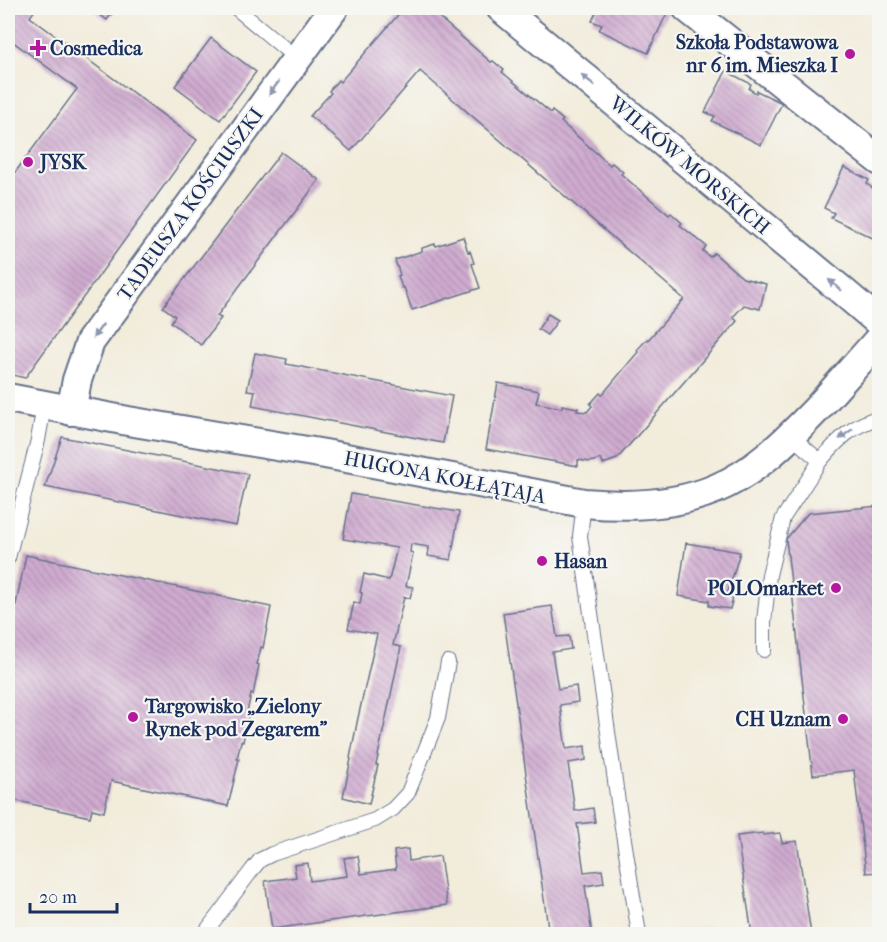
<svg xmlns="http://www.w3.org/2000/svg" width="887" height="942" viewBox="0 0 887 942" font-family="'IM FELL French Canon',serif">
	<defs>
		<pattern id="building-back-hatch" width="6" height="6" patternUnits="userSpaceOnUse" patternTransform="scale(1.5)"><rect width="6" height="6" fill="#d0acd0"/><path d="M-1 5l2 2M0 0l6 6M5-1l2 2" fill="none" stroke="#a88cac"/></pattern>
	</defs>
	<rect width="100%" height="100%" fill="#f6f6f2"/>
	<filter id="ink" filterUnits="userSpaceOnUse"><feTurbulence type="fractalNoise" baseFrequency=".0167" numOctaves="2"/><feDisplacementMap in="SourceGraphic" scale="12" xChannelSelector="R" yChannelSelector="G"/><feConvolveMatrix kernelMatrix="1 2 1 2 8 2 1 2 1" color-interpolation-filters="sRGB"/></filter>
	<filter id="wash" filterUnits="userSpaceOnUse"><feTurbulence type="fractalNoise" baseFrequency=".008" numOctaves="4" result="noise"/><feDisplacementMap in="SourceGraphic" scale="24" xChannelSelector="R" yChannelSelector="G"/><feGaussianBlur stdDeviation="1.35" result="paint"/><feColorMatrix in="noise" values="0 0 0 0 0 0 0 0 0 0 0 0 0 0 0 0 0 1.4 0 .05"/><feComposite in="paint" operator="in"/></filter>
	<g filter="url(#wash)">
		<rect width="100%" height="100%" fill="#f2ecdb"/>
		<g id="blocks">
			<g fill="url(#building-back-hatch)">
				<path d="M8 8H36L30 17 197 140 25 378 8 374V182L77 89 8 38Z"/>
				<path d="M91 8H116L107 20Z"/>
				<path d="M404 8H428L491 62 493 61 504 70 502 72 551 113 552 111 563 120 561 122 610 165 612 163 623 172 621 174 669 215 671 213 682 223 680 225 706 246 703 251 710 257 714 253 743 278 766 284 760 309 744 305 733 317 737 321 617 459 603 464 601 459 590 462 578 460V466L486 449 498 383 539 391 536 403 562 408V405L578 408 577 411 587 412 592 406 590 404 600 393 602 395 638 352 637 350 647 339 648 340 684 299 420 71 351 151 310 116 331 93 329 91 338 80 340 82Z"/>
				<path d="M598 8H661L668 11 648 53 599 30 602 25 592 21Z"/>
				<path d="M211 38 256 72 220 120 175 86Z"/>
				<path d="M726 71 751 84 749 89 756 93 757 91 782 103 761 145 712 121 715 116 705 112Z"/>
				<path d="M281 152 319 180 217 316 221 318 201 345 171 322 175 316 163 307Z"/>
				<path d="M844 167 869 180 867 184 874 189 875 187 879 189V241L831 218 834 213 824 208Z"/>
				<path d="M463 237 468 252 470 251 474 263 472 264 480 288 412 310 404 287 402 288 398 276 400 275 395 260 422 251V248L435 244 436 246Z"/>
				<path d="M548 314 558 320 547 335 538 329Z"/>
				<path d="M255 353 287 359 286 364 452 396 443 443 252 406 255 391 247 390Z"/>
				<path d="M62 437 248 474 236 526 45 487Z"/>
				<path d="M351 494 459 512 451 560 428 556 429 547 411 544 410 552 413 553 406 586 413 587 410 598 404 597 393 645 401 647 376 765H378L369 804 343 797 351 759 350 758 358 718 377 634 348 629 354 602 360 604 362 593 360 592 364 574 389 580 397 548 343 539Z"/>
				<path d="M879 506V872L866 873 854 770 813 775 786 539 808 513Z"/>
				<path d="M686 543 740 552 727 596 733 598 730 609 709 606V601L678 596Z"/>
				<path d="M26 555 271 607 263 648 261 647 257 664 259 665 253 695 251 694 247 712H249L243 742 241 741 237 759H239L228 806 111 781 104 812 92 809 90 817 8 799V643Z"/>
				<path d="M552 606 557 637 569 636 571 649 552 652 558 689 576 686 578 702 560 705 566 749 585 746 586 760 568 763 575 811 593 808 595 822 577 824 584 872 602 870 604 883 585 886 592 934H549L503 613Z"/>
				<path d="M763 833V835L780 833 782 843 797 841 811 934H752L737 836Z"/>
				<path d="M408 849 409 861 440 856 447 905 272 929 265 881 296 877 294 865 308 863 310 881 347 876 344 858 358 856 361 874 396 869 394 851Z"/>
				<path d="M710 927 711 934H663V933Z"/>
			</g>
		</g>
	</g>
	<g filter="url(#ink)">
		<use href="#blocks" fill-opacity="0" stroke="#66718a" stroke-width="1.5"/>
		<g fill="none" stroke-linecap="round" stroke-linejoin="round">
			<defs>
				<g id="lane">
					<path d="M236 8 296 58"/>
					<path d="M820 461C839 439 851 426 880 417"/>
					<path d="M584 503 580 536 618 802 639 934"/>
					<path d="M8 558 38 440 44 406"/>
					<path d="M764 650V622L769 575 783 518 820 461 791 436"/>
					<path d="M204 934 252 870 260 860 272 854 375 820 393 809 408 793 438 718 448 662"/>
				</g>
				<g id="street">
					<path d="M501 8 840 289 880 323"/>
					<path d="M687 8 880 161"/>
					<path d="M8 398 128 421 325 454 584 503C628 507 675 506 715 489 756 472 786 441 816 410 837 386 859 362 880 338"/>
					<path d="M71 411 77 380 90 342 334 8"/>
				</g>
			</defs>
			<use href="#lane" stroke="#66718a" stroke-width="16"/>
			<use href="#street" stroke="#66718a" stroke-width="32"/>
			<use href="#lane" stroke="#fff" stroke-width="14"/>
			<use href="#street" stroke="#fff" stroke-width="28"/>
		</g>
		<defs><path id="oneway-solid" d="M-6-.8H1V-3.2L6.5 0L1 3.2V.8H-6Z" transform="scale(1.5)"/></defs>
		<g fill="#8d97ae">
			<use href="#oneway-solid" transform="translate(588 80) rotate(-140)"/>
			<use href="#oneway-solid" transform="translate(274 88) rotate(126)"/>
			<use href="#oneway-solid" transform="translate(835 285) rotate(-140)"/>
			<use href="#oneway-solid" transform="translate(98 331) rotate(126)"/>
			<use href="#oneway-solid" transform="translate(846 434) rotate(143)"/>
		</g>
	</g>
	<g fill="#b5179e" stroke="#f6f6f2" stroke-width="2">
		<path d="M35 39h6v6h6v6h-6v6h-6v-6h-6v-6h6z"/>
		<circle cx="850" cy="54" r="6"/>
		<circle cx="28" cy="162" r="6"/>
		<circle cx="542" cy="561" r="6"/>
		<circle cx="836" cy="588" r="6"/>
		<circle cx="133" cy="717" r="6"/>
		<circle cx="843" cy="719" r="6"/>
	</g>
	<g text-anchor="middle" stroke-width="4.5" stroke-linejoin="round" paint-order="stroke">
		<g font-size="20" font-weight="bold" fill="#1b2f5e" stroke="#f6f6f2" text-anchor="start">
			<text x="838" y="49" text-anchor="end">Szkoła Podstawowa<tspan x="838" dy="23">nr 6 im. Mieszka I</tspan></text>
			<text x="50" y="55">Cosmedica</text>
			<text x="40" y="169">JYSK</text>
			<text x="554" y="568">Hasan</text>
			<text x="824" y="595" text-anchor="end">POLOmarket</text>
			<text x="145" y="713">Targowisko „Zielony<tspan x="145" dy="23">Rynek pod Zegarem”</tspan></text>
			<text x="831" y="726" text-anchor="end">CH Uznam</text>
		</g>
		<g font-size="20" fill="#1b2f5e" stroke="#f6f6f2">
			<text transform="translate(690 165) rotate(40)" y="7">WILKÓW MORSKICH</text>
			<text transform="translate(190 204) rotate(-54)" y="7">TADEUSZA KOŚCIUSZKI</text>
			<text transform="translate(445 477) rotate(11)" y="7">HUGONA KOŁŁĄTAJA</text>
		</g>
	</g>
	<rect width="887" height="942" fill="none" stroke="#f6f6f2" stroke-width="30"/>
	<path d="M30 903v9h87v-9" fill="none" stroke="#1b2f5e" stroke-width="3"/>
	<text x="39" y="903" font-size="18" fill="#1b2f5e" stroke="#f6f6f2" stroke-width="4.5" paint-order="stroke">20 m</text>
</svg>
